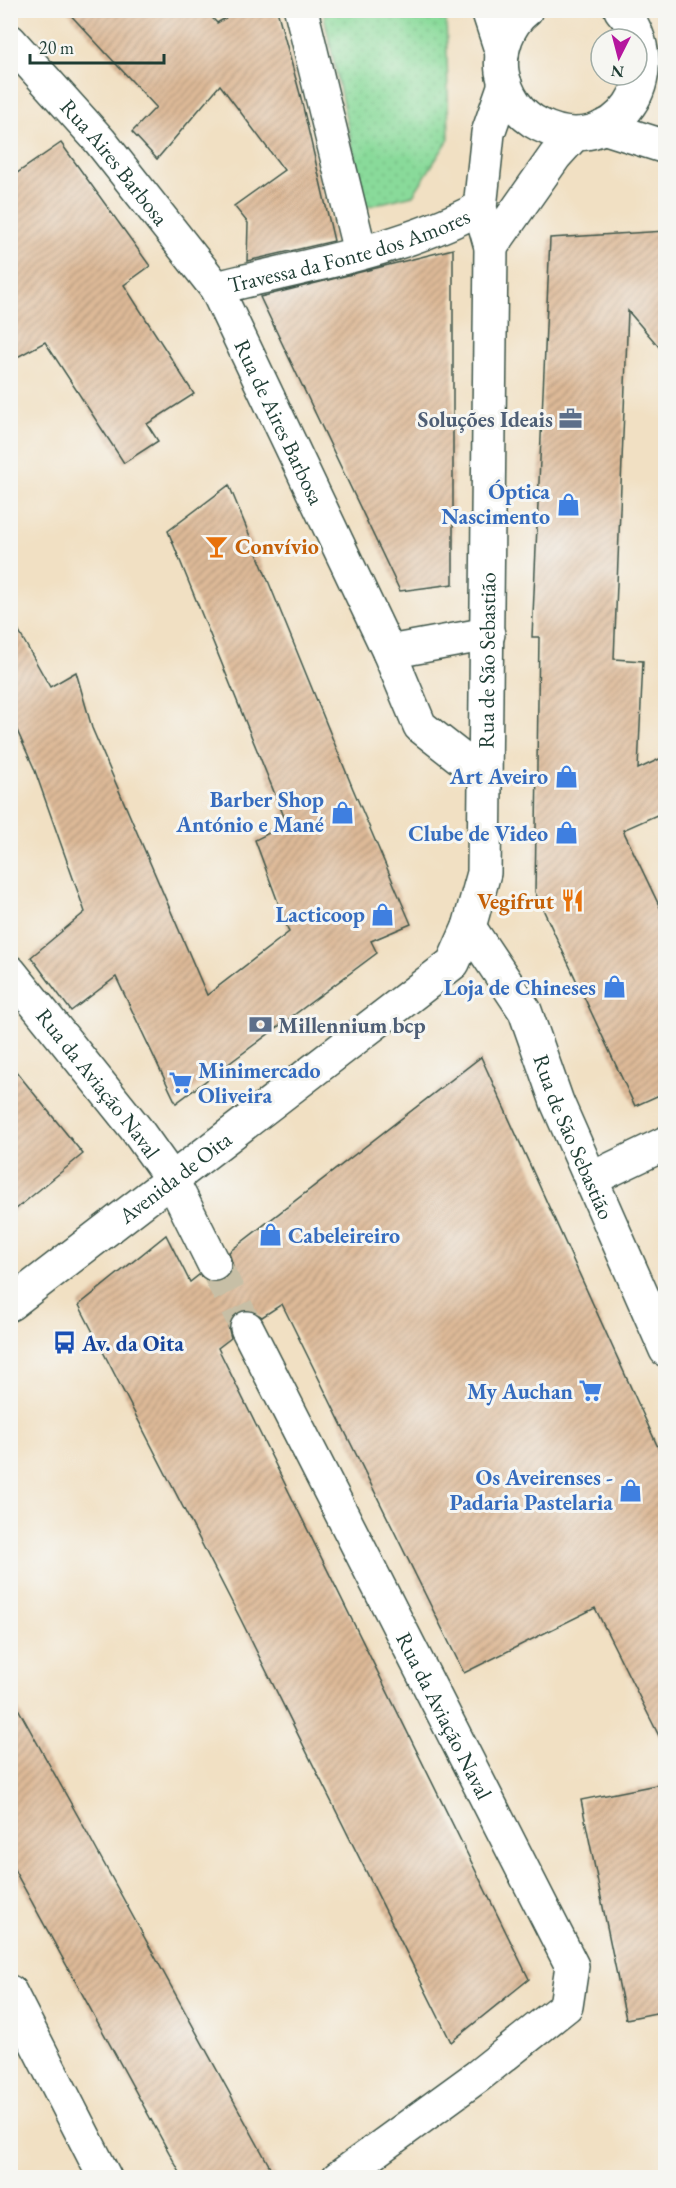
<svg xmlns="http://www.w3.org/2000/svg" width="676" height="2188" viewBox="0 0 676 2188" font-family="'EB Garamond',serif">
	<defs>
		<pattern id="garden-dots" width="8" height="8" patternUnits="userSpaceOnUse" patternTransform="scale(1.5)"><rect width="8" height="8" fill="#89da9a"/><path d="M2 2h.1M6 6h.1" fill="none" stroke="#76bc85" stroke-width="1.8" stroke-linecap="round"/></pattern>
		<pattern id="building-hatch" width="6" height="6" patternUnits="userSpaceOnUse" patternTransform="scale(1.5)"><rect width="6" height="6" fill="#deba98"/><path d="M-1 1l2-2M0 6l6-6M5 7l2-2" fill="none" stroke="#b3987d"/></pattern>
	</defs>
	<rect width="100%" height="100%" fill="#f6f6f2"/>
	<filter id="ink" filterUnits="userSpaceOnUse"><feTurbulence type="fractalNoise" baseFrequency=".0167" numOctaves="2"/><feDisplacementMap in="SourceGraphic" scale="12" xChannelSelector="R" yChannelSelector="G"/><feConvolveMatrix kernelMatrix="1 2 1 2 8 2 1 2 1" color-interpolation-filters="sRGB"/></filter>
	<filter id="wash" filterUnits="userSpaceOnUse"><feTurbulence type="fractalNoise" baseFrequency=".008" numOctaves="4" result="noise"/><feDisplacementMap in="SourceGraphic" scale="24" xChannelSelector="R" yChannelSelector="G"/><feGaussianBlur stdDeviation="1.35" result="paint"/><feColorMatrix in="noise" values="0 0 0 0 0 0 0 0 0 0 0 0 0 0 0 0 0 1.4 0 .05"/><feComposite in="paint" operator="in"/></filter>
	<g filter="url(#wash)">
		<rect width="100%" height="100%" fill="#f1e0c3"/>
		<path fill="url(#garden-dots)" stroke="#548c67" stroke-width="1.5" d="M323 11H446L449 139 413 195 365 207Z"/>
		<g id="blocks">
			<g fill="url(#building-hatch)">
				<path d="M66 10H205L217 23 239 10H277L300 94 334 241 247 261 248 223 234 206 284 170 220 85 157 159 132 132 156 107Z"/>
				<path d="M61 143 150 266 124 285 194 394 147 424 158 441 124 463 45 342 10 361V178Z"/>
				<path d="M666 231V355L628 311 614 659 643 661 638 769 666 756V811L623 830 666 920V1092L635 1106 535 892 539 637H532L550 238Z"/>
				<path d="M453 249V584L400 591 260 297Z"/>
				<path d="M229 485 353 789 411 924 371 941 377 953 176 1103 116 977 71 1011 31 957 85 912 34 768 10 715V616L50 687 76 672 92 728 207 995 289 932 255 840 287 824 168 531Z"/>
				<path d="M481 1057 666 1465V1750L595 1608 464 1673 282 1304 262 1317 249 1309 238 1312 232 1317 228 1326 231 1338 218 1348 529 1979 451 2042 240 1618 79 1305 166 1235 190 1282 199 1275 212 1283 223 1280 230 1274 233 1266 229 1252Z"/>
				<path d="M10 1064 83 1154 10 1214Z"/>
				<path d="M10 1694 84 1827 276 2178H183L10 1862Z"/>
				<path d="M666 1783V2011L626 2019 581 1800Z"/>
			</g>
		</g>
	</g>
	<g filter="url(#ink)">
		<use href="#blocks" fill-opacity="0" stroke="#3e5549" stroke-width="1.5"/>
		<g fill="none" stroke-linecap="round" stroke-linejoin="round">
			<path stroke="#c7bfa6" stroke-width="33" stroke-dasharray="33 16" stroke-linecap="butt" d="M214 1264 247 1328"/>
			<defs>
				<g id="minor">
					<path d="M301 10 360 252"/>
					<path id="s1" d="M10 41 100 141 216 288 389 652 420 726 485 777"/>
					<path d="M491 247 555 156 574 135"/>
					<path id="s2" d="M216 288C304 266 400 251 480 208"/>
					<path d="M389 652 488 634"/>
					<path id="s3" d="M469 927 525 1011 557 1102 666 1350"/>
					<path id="s4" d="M10 972 136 1129 171 1178 214 1264"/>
					<path d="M591 1179 666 1143"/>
					<path id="s5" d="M10 1304 453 963 469 927 484 873 491 247 480 208 488 133 505 84"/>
					<path id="s6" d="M247 1328 572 1966 566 2006 478 2076 338 2178"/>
					<path d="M10 1992 105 2178"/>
				</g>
				<g id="tertiary">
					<path d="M488 10 502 53"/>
					<path d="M526 10C508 24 499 50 502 72 506 95 519 115 540 125 615 163 676 72 621 10"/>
					<path d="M603 127 666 147"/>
				</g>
			</defs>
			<use href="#minor" stroke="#3e5549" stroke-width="36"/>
			<use href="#tertiary" stroke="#3e5549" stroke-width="36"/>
			<use href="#minor" stroke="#fff" stroke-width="33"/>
			<use href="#tertiary" stroke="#fff" stroke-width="33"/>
		</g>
	</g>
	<defs>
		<symbol id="office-bare" viewBox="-9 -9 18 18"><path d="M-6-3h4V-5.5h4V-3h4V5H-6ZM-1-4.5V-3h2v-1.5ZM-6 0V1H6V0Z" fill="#5c6f8a" stroke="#f6f6f2" stroke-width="2.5" paint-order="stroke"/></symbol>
		<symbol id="shop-bare" viewBox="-9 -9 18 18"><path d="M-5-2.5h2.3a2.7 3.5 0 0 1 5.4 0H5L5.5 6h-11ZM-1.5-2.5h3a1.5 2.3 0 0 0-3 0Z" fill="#3f7fe0" stroke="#f6f6f2" stroke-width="2.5" paint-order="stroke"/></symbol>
		<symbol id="bar-bare" viewBox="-9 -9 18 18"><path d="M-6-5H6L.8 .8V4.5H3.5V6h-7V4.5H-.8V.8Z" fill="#e8710a" stroke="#f6f6f2" stroke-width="2.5" paint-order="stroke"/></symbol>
		<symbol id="restaurant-bare" viewBox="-9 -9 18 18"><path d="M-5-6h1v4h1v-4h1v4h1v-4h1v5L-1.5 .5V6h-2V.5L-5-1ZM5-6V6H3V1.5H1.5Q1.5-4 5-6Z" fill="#e8710a" stroke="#f6f6f2" stroke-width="2.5" paint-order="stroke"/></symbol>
		<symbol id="bank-bare" viewBox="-9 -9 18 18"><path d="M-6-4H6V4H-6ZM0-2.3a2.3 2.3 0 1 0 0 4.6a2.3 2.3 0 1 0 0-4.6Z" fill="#5c6f8a" stroke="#f6f6f2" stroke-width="2.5" paint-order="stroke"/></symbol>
		<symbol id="supermarket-bare" viewBox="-9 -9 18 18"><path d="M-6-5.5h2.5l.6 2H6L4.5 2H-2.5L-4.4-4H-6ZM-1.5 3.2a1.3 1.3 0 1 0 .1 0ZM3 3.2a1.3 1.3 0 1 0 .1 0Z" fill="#3f7fe0" stroke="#f6f6f2" stroke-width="2.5" paint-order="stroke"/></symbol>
		<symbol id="bus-bare" viewBox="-9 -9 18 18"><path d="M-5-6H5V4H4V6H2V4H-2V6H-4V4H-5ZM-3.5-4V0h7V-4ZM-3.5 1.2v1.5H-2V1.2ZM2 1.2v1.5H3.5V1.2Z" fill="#1a4fb4" stroke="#f6f6f2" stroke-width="2.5" paint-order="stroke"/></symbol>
	</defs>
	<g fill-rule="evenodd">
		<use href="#office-bare" x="554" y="402" width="33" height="33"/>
		<use href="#shop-bare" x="552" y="488" width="33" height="33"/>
		<use href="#bar-bare" x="200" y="530" width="33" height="33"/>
		<use href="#shop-bare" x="550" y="760" width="33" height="33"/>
		<use href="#shop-bare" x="326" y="796" width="33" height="33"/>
		<use href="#shop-bare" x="550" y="816" width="33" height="33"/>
		<use href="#restaurant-bare" x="556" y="884" width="33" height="33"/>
		<use href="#shop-bare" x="366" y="898" width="33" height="33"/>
		<use href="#shop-bare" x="598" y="970" width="33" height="33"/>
		<use href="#bank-bare" x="244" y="1008" width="33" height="33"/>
		<use href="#supermarket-bare" x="164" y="1066" width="33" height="33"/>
		<use href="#shop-bare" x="254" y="1218" width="33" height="33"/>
		<use href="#bus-bare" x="48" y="1326" width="33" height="33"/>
		<use href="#supermarket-bare" x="574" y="1374" width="33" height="33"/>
		<use href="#shop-bare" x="614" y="1474" width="33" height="33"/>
	</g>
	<g text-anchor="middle" stroke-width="6" stroke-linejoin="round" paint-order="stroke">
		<g font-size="22" fill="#1f3d34" stroke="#f6f6f2">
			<text dy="8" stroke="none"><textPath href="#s1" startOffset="160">Rua Aires Barbosa</textPath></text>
			<text dy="8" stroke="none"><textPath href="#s2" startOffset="138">Travessa da Fonte dos Amores</textPath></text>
			<text dy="8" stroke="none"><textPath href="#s1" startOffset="470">Rua de Aires Barbosa</textPath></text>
			<text dy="8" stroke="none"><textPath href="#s5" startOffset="867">Rua de São Sebastião</textPath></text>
			<text dy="8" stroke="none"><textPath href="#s4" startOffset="142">Rua da Aviação Naval</textPath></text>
			<text dy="8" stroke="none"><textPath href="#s3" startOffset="236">Rua de São Sebastião</textPath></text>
			<text dy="8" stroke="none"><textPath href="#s5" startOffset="208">Avenida de Oita</textPath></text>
			<text dy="8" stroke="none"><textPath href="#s6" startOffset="435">Rua da Aviação Naval</textPath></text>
		</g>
		<g font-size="22" font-weight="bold" fill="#4e5e75" stroke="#f6f6f2" text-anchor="end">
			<text x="553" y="427">Soluções Ideais</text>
			<text x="278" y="1033" text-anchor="start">Millennium bcp</text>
		</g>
		<g font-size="22" font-weight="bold" fill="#366cbe" stroke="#f6f6f2" text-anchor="end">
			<text x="550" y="499">Óptica<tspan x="550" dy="25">Nascimento</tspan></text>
			<text x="548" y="784">Art Aveiro</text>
			<text x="324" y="807">Barber Shop<tspan x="324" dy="25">António e Mané</tspan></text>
			<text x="548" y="841">Clube de Video</text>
			<text x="365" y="922">Lacticoop</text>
			<text x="596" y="995">Loja de Chineses</text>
			<text x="198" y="1078" text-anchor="start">Minimercado<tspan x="198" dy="25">Oliveira</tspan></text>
			<text x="288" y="1243" text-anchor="start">Cabeleireiro</text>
			<text x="573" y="1399">My Auchan</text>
			<text x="613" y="1485">Os Aveirenses -<tspan x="613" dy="25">Padaria Pastelaria</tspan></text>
		</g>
		<g font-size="22" font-weight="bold" fill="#c56008" stroke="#f6f6f2" text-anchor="start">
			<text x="235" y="554">Convívio</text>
			<text x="554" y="909" text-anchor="end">Vegifrut</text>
		</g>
		<g font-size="22" font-weight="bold" fill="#164399" stroke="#f6f6f2" text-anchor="start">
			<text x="82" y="1351">Av. da Oita</text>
		</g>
	</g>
	<rect width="676" height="2188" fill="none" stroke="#f6f6f2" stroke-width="36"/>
	<g transform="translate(619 57) rotate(186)"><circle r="28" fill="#f6f6f2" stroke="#a0aca6" stroke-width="1.5"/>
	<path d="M0-4.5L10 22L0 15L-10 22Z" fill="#b5179e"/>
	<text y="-9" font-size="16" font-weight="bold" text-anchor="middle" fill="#1f3d34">N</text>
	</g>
	<path d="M30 54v9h134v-9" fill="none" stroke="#1f3d34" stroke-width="3"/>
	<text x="39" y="54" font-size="18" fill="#1f3d34" stroke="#f6f6f2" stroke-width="4.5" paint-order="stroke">20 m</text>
</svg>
